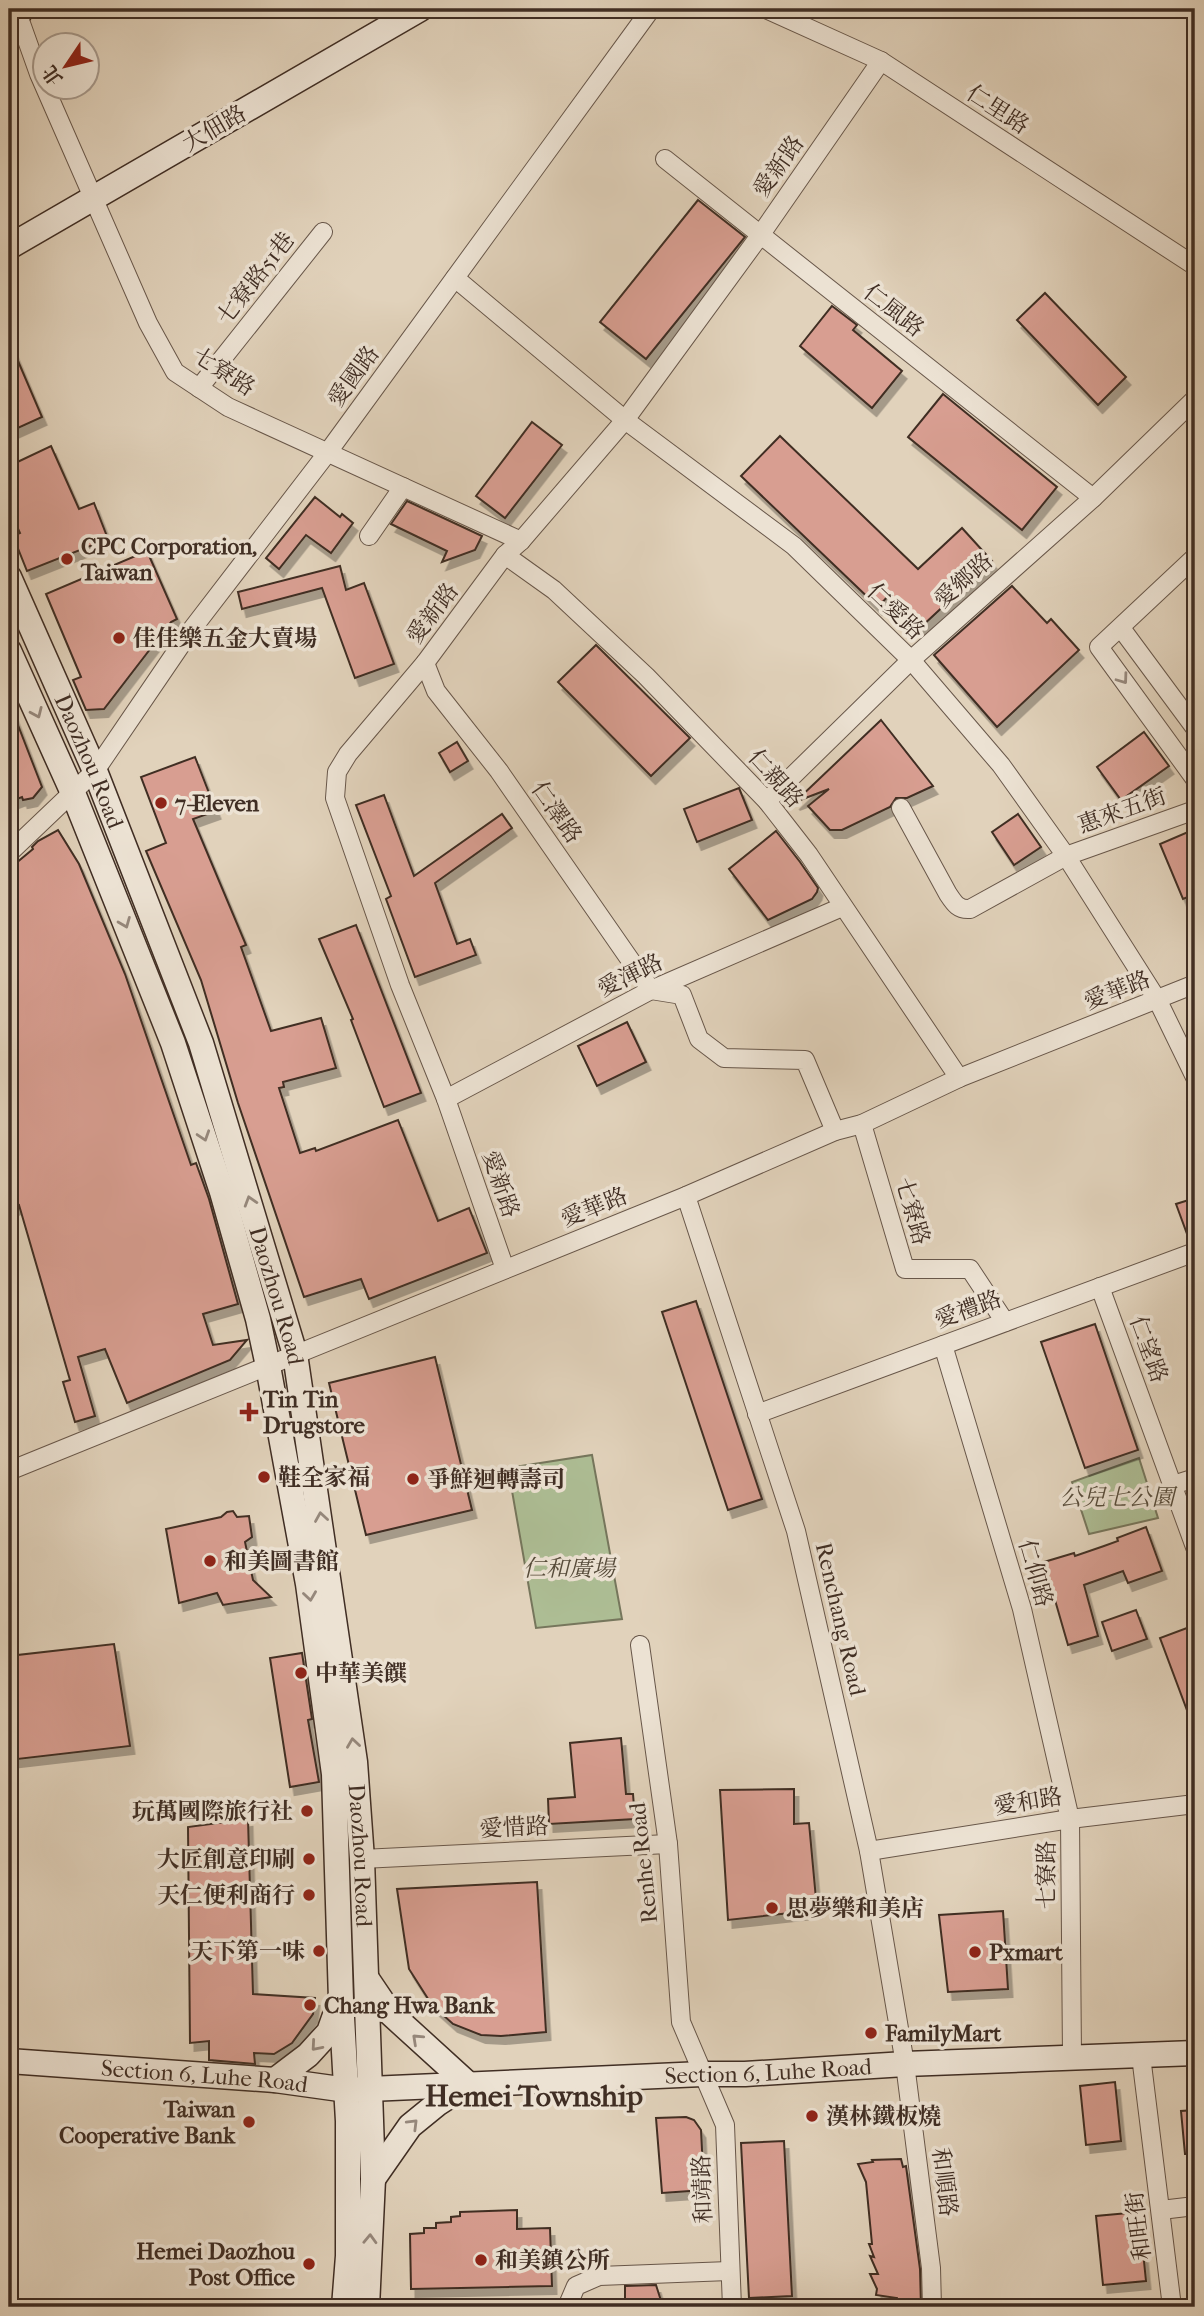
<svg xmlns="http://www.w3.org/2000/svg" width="1204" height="2316" viewBox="0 0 1204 2316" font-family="'IM FELL French Canon','Noto Serif TC',serif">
	<defs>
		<filter id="shadow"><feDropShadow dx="4.5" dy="8" stdDeviation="0" flood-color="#0004"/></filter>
	</defs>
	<rect width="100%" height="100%" fill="#e1d2bb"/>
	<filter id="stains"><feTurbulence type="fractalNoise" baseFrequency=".00286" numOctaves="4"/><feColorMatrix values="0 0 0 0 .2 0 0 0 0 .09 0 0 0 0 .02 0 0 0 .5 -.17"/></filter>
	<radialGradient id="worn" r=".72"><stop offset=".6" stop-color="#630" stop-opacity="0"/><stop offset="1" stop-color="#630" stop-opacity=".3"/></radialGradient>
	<g fill="#adbd94" stroke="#76765c" stroke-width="2">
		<path d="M592 1455 622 1619 536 1628 508 1468Z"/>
		<path d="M1139 1458 1158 1518 1089 1534 1072 1482Z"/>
	</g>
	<g fill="#d89e91" stroke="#402e24" stroke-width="2" filter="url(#shadow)">
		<path d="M698 200 745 237 646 359 600 322Z"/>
		<path d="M1045 293 1126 377 1098 405 1017 320Z"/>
		<path d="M832 306 857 325 853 330 902 371 872 408 800 346Z"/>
		<path d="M9 340 42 417 9 432Z"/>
		<path d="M943 394 1057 487 1022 530 908 437Z"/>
		<path d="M532 422 562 445 505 518 476 496Z"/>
		<path d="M780 436 918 569 962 528 992 561 921 627 890 594 878 607 741 476Z"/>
		<path d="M51 446 79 509 94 503 108 539 27 571 13 536 20 533 9 509V466Z"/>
		<path d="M315 497 340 517 342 514 353 523 331 553 306 535 279 569 266 558Z"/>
		<path d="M407 501 482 536 475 550 442 562 447 551 391 524Z"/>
		<path d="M147 551 177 619 171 622 104 709 86 710 73 680 81 677 46 594Z"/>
		<path d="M340 566 346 590 364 583 394 664 355 678 322 588 242 609 238 592Z"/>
		<path d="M1012 586 1047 623 1051 619 1079 650 997 727 934 655Z"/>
		<path d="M596 645 690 738 651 776 558 682Z"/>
		<path d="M9 702 42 787 33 798 23 800 22 797 9 802Z"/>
		<path d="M881 720 933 786 907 798H896L890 807 842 830H830L808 806 829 789 795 802Z"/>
		<path d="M1144 732 1169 766 1121 800 1097 767Z"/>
		<path d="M457 742 468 761 450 772 439 753Z"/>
		<path d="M195 757 216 811 193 819 246 945 241 947 271 1031 321 1018 336 1068 283 1082 284 1087 279 1088 300 1153 315 1148 316 1151 398 1120 438 1221 469 1208 487 1253 369 1299 361 1279 304 1297 238 1103 201 980 146 851 166 843 141 777Z"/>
		<path d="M739 788 752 820 697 842 684 809Z"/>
		<path d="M384 795 414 876 502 814 512 828 435 883 457 944 470 939 476 955 415 977 386 899 391 896 356 805Z"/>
		<path d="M1018 814 1041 847 1014 865 992 832Z"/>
		<path d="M1195 829V894L1183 899 1160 844Z"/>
		<path d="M58 830 79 864 125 974 191 1165 196 1163 209 1199 238 1304 203 1314 213 1345 247 1340 230 1360 127 1403 105 1349 78 1357 95 1416 75 1422 63 1382 70 1380 19 1205 9 1209V869L33 849 32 847 38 841Z"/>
		<path d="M776 831 800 862 818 888 817 892 812 899 768 920 729 869Z"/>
		<path d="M356 925 421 1093 384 1107 351 1020 353 1019 319 939Z"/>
		<path d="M627 1022 646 1062 597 1086 578 1046Z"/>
		<path d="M1195 1198V1241L1190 1242 1176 1204Z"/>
		<path d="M696 1301 762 1499 728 1510 662 1312Z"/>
		<path d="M1095 1324 1138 1450 1085 1468 1041 1342Z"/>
		<path d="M435 1357 472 1510 366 1535 329 1383Z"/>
		<path d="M233 1511 237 1517 249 1516 252 1537 245 1542 253 1580 271 1597 223 1605 217 1593 179 1603 166 1529 221 1517 227 1512Z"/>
		<path d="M1146 1527 1162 1571 1128 1583 1123 1571 1084 1585 1098 1636 1068 1645 1044 1562 1074 1553 1075 1556 1104 1546 1118 1541 1117 1538Z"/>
		<path d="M1136 1610 1147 1639 1112 1651 1102 1622Z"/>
		<path d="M1195 1625V1728L1194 1729 1160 1638Z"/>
		<path d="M114 1644 130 1746 9 1760V1656Z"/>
		<path d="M302 1653 312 1719 308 1720 319 1782 290 1787 270 1658Z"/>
		<path d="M621 1738 626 1794H633L635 1819 549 1824 548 1799 575 1797 570 1743Z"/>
		<path d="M794 1789V1824L809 1823 817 1910 728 1920 720 1790Z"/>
		<path d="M248 1819 253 1994 315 1998 313 2014 292 2043 274 2054 254 2053 255 2064 209 2060V2041L190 2043 188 1827Z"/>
		<path d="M537 1882 546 2032 501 2036 481 2035 453 2024 432 2005 409 1969 397 1889Z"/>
		<path d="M1003 1911 1008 1989 948 1992 939 1915Z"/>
		<path d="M1115 2082 1121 2141 1086 2145 1080 2086Z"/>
		<path d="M1195 2110V2154H1185L1181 2111Z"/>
		<path d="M686 2117 694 2120 701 2130 704 2190 662 2193 656 2118Z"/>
		<path d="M784 2141 792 2296 749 2298 741 2143Z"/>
		<path d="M901 2159 903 2167 906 2166 920 2269 921 2307H897V2298L876 2295 877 2289 870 2274H878L870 2256 874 2257 869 2244H872L866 2182 858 2164 873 2162 872 2160Z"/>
		<path d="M517 2210V2229L550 2228 552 2286 411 2289 410 2234 424 2233V2228H436V2223L451 2222V2217L460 2216V2212Z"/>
		<path d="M1139 2212 1146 2281 1103 2285 1096 2216Z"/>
		<path d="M656 2285 663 2307H625V2286Z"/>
	</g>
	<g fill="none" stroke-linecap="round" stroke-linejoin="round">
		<defs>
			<g id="street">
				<path d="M766 9 881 61 1195 266"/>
				<path d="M18 15 39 74 148 323 175 372 228 407 521 541"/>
				<path d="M665 159 1093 498"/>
				<path d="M455 278 625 420 794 546 911 660 1001 765 1066 856 1158 1001 1195 1077"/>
				<path d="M199 388 323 232"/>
				<path d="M369 536 403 487"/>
				<path d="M505 555 554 590 646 676 767 801 809 855 959 1078"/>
				<path d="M1195 557 1099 647 1195 779"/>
				<path d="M1121 628 1195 728"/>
				<path d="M425 663 436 691 499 771 651 990 682 995 699 1039 724 1058 805 1060 835 1131"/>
				<path d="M767 801 911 660 1093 498 1195 399"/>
				<path d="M901 808 948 894C954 903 958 910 970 909L1066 856 1195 810"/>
				<path d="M9 853 95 771 189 633 328 452 651 9"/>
				<path d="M446 1099 651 990 842 907"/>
				<path d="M862 1124 905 1269H970L1005 1322"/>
				<path d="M686 1196 796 1531 869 1851 905 2064 931 2268 932 2307"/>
				<path d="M505 1269 446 1099 400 985 335 798 337 772 348 754 425 663 505 555 521 541 625 420 761 234 881 61"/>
				<path d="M1100 1287 1195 1547"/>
				<path d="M943 1345 1022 1609 1070 1819 1072 2057"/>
				<path d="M757 1414 1195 1252"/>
				<path d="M9 1471 686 1196 835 1131 862 1124 959 1078 1195 984"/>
				<path d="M1173 1485 1195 1478"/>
				<path d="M640 1645 668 1844 681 2022 725 2125 732 2307"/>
				<path d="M869 1851 1070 1819 1195 1804"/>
				<path d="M362 1859 668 1844"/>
				<path d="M1141 2056 1172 2307"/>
				<path d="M1161 2210 1195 2206"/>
				<path d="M567 2307 576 2286 599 2276 729 2271"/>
			</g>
			<g id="secondary">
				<path d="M9 28 22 9"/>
				<path d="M9 247 420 9"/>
				<path id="s1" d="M9 577 95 771 201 1043 295 1354 355 1762 362 1859 373 2179 367 2307"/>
				<path d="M9 651 73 793 173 1043 222 1192 258 1319 268 1366 308 1584 334 1774 341 2000 348 2121V2256L344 2307"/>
				<path d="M367 1979 390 2013 468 2084 437 2104 410 2126 373 2179"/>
				<path id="s2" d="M9 2061 275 2080 347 2090 702 2074H745L905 2064 1195 2053"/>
				<path d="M275 2080 308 2055 329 2032 339 2004"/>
			</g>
		</defs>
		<use href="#street" stroke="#68574a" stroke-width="20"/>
		<use href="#secondary" stroke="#402e24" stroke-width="27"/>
		<use href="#street" stroke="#ece2d3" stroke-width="18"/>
		<use href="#secondary" stroke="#ece2d3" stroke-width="24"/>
	</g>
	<defs><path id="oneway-chevron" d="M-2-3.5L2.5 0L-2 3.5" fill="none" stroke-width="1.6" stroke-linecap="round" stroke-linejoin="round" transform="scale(1.75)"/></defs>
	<g stroke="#96887c">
		<use href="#oneway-chevron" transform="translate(1123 679) rotate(54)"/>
		<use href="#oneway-chevron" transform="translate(37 713) rotate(66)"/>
		<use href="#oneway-chevron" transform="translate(125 923) rotate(68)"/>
		<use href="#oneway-chevron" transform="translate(204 1136) rotate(72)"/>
		<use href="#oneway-chevron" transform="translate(250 1201) rotate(-107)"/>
		<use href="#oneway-chevron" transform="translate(321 1517) rotate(-99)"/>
		<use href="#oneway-chevron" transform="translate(310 1596) rotate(82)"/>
		<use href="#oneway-chevron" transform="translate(353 1743) rotate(-98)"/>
		<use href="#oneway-chevron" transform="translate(417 2039) rotate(-137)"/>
		<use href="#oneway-chevron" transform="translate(316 2046) rotate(131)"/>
		<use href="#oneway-chevron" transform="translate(413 2124) rotate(-45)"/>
		<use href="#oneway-chevron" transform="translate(370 2239) rotate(-88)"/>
	</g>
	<g fill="#8f2418" stroke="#ece2d3" stroke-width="2.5">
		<circle cx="67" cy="559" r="7"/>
		<circle cx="119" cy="638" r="7"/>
		<circle cx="161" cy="803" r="7"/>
		<path d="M245.5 1401.5h7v7h7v7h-7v7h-7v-7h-7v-7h7z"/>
		<circle cx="264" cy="1477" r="7"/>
		<circle cx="413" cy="1479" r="7"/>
		<circle cx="210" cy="1561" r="7"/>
		<circle cx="301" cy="1673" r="7"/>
		<circle cx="307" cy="1811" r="7"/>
		<circle cx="309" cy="1859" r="7"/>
		<circle cx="309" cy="1895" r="7"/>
		<circle cx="772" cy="1908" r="7"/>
		<circle cx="319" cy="1951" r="7"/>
		<circle cx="975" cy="1952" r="7"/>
		<circle cx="310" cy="2005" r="7"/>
		<circle cx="871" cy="2033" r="7"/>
		<circle cx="812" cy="2116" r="7"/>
		<circle cx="249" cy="2122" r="7"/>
		<circle cx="481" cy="2260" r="7"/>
		<circle cx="309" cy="2264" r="7"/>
	</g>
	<g text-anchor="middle" stroke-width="7" stroke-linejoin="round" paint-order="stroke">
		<g font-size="23" fill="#402e24" stroke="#ece2d3">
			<text transform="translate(998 109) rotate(33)" y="8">仁里路</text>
			<text transform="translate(214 128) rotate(-30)" y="8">大佃路</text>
			<text transform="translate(778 166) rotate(-55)" y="8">愛新路</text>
			<text transform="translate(255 278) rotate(-52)" y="8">七寮路51巷</text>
			<text transform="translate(894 310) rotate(38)" y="8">仁風路</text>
			<text transform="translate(224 371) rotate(33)" y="8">七寮路</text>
			<text transform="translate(353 376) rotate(-54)" y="8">愛國路</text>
			<text transform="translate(963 580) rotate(-42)" y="8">愛鄉路</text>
			<text transform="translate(896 611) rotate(44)" y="8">仁愛路</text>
			<text transform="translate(432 613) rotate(-53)" y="8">愛新路</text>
			<text dy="8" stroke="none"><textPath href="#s1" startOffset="201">Daozhou Road</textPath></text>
			<text transform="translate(776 778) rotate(48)" y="8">仁親路</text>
			<text transform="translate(1122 810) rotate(-20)" y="8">惠來五街</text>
			<text transform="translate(557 812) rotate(55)" y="8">仁澤路</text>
			<text transform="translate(630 975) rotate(-26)" y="8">愛渾路</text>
			<text transform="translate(1117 990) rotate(-21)" y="8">愛華路</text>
			<text transform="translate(501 1184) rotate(71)" y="8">愛新路</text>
			<text transform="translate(594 1207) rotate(-22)" y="8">愛華路</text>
			<text transform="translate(913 1211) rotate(74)" y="8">七寮路</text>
			<text dy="8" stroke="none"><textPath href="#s1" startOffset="768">Daozhou Road</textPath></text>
			<text transform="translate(968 1309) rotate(-20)" y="8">愛禮路</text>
			<text transform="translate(1149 1349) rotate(70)" y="8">仁望路</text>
			<text transform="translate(1036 1573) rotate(74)" y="8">仁仰路</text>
			<text transform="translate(841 1619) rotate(77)" y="8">Renchang Road</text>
			<text transform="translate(1028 1801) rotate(-9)" y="8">愛和路</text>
			<text transform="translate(514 1827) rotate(-3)" y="8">愛惜路</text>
			<text dy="8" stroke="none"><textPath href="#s1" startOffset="1335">Daozhou Road</textPath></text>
			<text transform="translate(643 1863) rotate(-96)" y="8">Renhe Road</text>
			<text transform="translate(1046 1875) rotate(-90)" y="8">七寮路</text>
			<text dy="8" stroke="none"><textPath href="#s2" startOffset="761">Section 6, Luhe Road</textPath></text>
			<text dy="8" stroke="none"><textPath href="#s2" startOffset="196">Section 6, Luhe Road</textPath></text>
			<text transform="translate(945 2182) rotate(83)" y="8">和順路</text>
			<text transform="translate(702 2189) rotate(-92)" y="8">和靖路</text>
			<text transform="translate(1138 2226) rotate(-97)" y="8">和旺街</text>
		</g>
		<g font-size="23" font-weight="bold" fill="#402e24" stroke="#ece2d3" text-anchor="start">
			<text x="81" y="554">CPC Corporation,<tspan x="81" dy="26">Taiwan</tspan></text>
			<text x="133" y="646">佳佳樂五金大賣場</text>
			<text x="175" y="811">7-Eleven</text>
			<text x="263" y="1407">Tin Tin<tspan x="263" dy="26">Drugstore</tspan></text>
			<text x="278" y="1485">鞋全家福</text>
			<text x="427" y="1487">爭鮮迴轉壽司</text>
			<text x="224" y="1569">和美圖書館</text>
			<text x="315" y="1681">中華美饌</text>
			<text x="293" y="1819" text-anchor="end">玩萬國際旅行社</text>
			<text x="295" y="1867" text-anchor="end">大匠創意印刷</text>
			<text x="295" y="1903" text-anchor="end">天仁便利商行</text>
			<text x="786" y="1916">思夢樂和美店</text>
			<text x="305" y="1959" text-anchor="end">天下第一味</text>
			<text x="989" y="1960">Pxmart</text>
			<text x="324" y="2013">Chang Hwa Bank</text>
			<text x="885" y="2041">FamilyMart</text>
			<text x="235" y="2117" text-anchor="end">Taiwan<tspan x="235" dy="26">Cooperative Bank</tspan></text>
			<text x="826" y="2124">漢林鐵板燒</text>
			<text x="295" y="2259" text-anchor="end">Hemei Daozhou<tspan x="295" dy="26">Post Office</tspan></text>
			<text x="495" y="2268">和美鎮公所</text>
		</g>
		<g font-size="23" font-style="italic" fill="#564b3a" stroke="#ece2d3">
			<text x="1117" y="1505">公兒七公園</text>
			<text x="569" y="1576">仁和廣場</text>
		</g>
		<g font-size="30" font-weight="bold" fill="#402e24" stroke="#ece2d3">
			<text x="534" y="2106">Hemei Township</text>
		</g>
	</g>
	<rect width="1204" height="2316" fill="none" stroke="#e1d2bb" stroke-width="35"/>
	<rect x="10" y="10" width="1183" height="2295" fill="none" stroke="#402e24" stroke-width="3.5"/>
	<rect x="18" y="18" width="1169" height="2281" fill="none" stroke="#402e24" stroke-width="2"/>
	<g transform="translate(66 66) rotate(235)"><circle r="33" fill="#ece2d3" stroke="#a79a8d" stroke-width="2"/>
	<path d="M0-5L12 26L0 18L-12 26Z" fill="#8f2418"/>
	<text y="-10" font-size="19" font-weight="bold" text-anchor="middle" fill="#402e24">北</text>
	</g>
	<rect width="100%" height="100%" filter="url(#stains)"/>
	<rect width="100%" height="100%" fill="url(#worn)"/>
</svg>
